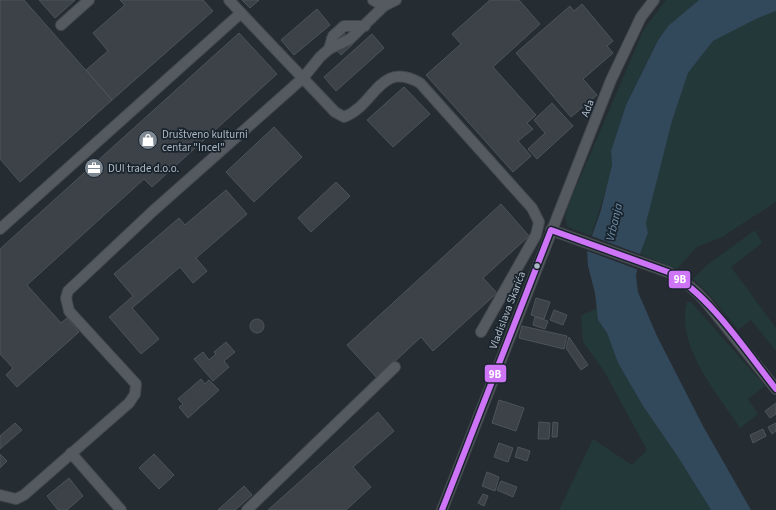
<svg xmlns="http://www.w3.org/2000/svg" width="776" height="510" viewBox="0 0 776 510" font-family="'Source Sans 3',sans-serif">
	<rect width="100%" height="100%" fill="#252c32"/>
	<g fill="#233838">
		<path d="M666 0H699L668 26 658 39 626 105 611 151 612 165 609 180 591 236 568 227 565 218 568 206 644 29Z"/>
		<path d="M776 11V202L722 237 697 247 677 269 640 254 648 233 646 224 650 203 672 121 688 73 713 41 756 19Z"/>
		<path d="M755 230 762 243 731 267 776 328V351L751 320 738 330 709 294 693 279 707 265Z"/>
		<path d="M687 302H691L765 386 748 399 758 414 740 428C717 393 675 346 687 302Z"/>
		<path d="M597 308 598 320 607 333 618 363 643 406 678 457 711 510H559L593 439 632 465 647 450 604 371 583 342 581 316Z"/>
	</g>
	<path fill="#32485b" d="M699 0H776V11L756 19 713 41 688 73 672 121 646 223 648 233 640 254 636 276 638 292 657 336 703 426 751 510H711L678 457 643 406 618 363 607 333 598 320 595 293 588 266 587 250 601 210 612 165 611 151 626 105 658 40 668 26Z"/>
	<path fill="#252c32" d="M589 235 642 255 639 270 585 250Z"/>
	<g fill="#3c4247" stroke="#4d545a">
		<path d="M0 0H24L112 100 20 182 0 159Z"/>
		<path d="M39 0H75L55 18Z"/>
		<path d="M120 0H203L213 11 112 100 86 70 108 51 93 33 125 5Z"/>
		<path d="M242 0H259L250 8Z"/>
		<path d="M490 0H519L540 24 493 67 536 115 527 123 533 129 518 141 531 156 513 172 426 75 461 44 452 34Z"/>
		<path d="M582 4 613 41 607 46 613 53 583 79 597 95 571 117 516 53 570 6 574 11Z"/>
		<path d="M317 9 330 25 294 55 281 40Z"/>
		<path d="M338 26 353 44 341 55 326 37Z"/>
		<path d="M239 33 277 74 152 187 144 179 27 285 61 323 67 318 79 332 17 387 6 375 13 368 0 354V249Z"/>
		<path d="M372 34 384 48 336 91 324 77Z"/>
		<path d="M404 87 430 114 393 147 367 120Z"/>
		<path d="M552 103 573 126 537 159 528 149 545 133 534 120Z"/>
		<path d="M274 127 302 157 254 202 226 172Z"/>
		<path d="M336 182 350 196 311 232 298 218Z"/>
		<path d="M226 190 247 214 196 258 207 271 193 283 180 267 132 308 159 339 141 354 109 317 133 296 114 274 179 218 185 225Z"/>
		<path d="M501 204 529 236 483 278 497 293 433 351 421 337 377 378 347 345Z"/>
		<path d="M536 298 550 302 544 319 531 315Z"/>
		<path d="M554 310 567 315 563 325 550 320Z"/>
		<path d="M535 317 548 321 545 329 533 325Z"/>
		<circle cx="257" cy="326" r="7"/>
		<path d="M522 326 567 336 564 349 519 338Z"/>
		<path d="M569 337 588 365 581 370 566 348Z"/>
		<path d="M226 342 235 352 224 361 229 367 213 381 194 359 203 352 209 360 216 354 214 352Z"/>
		<path d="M201 379 205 384 209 380 219 390 188 418 179 407 183 404 178 399Z"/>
		<path d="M499 400 524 408 516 431 492 423Z"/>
		<path d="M776 403V414L770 418 765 411Z"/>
		<path d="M378 412 394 431 353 467 371 487 346 510H268Z"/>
		<path d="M539 422 550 423 549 439H538Z"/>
		<path d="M553 422 558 423 557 437H552Z"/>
		<path d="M15 423 22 430 0 449V436Z"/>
		<path d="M776 423V431L772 434 768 427Z"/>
		<path d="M763 429 766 436 753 443 750 435Z"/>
		<path d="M499 443 513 448 508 462 494 457Z"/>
		<path d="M518 447 530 451 527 461 515 457Z"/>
		<path d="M0 454 7 461 0 468Z"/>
		<path d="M154 454 174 475 159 489 139 468Z"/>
		<path d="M487 472 499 477 495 491 482 486Z"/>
		<path d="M69 478 83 496 67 510H58L47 496Z"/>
		<path d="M501 481 517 487 513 497 497 490Z"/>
		<path d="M244 486 252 495 235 510H218Z"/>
		<path d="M483 494 488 496 484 506 478 503Z"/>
	</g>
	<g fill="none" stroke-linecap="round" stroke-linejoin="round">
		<defs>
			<g id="minor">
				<path d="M229 0 241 13"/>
				<path d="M373 0 384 6 396 0"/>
				<path d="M61 25 89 0"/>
				<path d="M329 49 333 36 344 26H365"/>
				<path d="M0 229 241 13 335 112 344 117C376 105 379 60 420 83L532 208 539 222 536 235 481 332"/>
				<path d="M551 230 668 272C683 280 695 289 706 302L776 389"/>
				<path d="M71 453 121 510"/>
				<path d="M0 495 16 499 24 495 129 403 135 394 136 384 69 311 66 298 68 291 153 211 303 78 320 57 329 49 350 39 384 6"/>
				<path d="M247 510 395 367"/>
				<path d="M442 510 611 80 641 17 654 0"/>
			</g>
		</defs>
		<use href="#minor" stroke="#43484d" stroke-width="12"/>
		<use href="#minor" stroke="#555a60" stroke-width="10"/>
		<defs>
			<path id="bus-1" d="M442 510 551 230 668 272C710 295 746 351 776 389"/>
		</defs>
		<use href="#bus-1" stroke="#19232c" stroke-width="9"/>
		<use href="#bus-1" stroke="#ce74f7" stroke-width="6"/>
	</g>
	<defs>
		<symbol id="shop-disc" viewBox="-11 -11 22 22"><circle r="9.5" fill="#7e8892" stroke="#19232c"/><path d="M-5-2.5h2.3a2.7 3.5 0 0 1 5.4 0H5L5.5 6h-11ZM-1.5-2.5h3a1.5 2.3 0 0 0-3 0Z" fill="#fff"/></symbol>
		<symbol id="office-disc" viewBox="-11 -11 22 22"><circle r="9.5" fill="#7e8892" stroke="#19232c"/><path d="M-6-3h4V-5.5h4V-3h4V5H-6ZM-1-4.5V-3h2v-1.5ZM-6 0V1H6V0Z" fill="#fff"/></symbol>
	</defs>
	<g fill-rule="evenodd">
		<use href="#shop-disc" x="137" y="129" width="22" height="22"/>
		<use href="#office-disc" x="83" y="157" width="22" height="22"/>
	</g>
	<circle fill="#aeb9c5" stroke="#19232c" stroke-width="1.5" cx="537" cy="266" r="3.5"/>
	<g text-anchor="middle" stroke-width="3.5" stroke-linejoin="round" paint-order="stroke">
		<g font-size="11" fill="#aeb9c5" stroke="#19232c">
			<text transform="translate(587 108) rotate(-68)" y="4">Ada</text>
			<text transform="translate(507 310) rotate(-69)" y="4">Vladislava Skarića</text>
		</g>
		<g font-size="11" fill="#aeb9c5" stroke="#19232c" text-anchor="start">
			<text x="162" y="138">Društveno kulturni<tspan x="162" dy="13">centar "Incel"</tspan></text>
			<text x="108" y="172">DUI trade d.o.o.</text>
		</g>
		<g font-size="12" font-style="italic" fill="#6e8fa9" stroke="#19232c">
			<text transform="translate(614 222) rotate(-77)" y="4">Vrbanja</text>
		</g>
	</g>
	<g stroke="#19232c" stroke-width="1.5">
		<rect x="668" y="270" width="23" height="19" rx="4" fill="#ce74f7"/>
		<rect x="484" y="364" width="23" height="19" rx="4" fill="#ce74f7"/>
	</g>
	<g font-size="11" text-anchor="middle" font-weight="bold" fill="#fff">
		<text x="680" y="283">9B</text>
		<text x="495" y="378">9B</text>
	</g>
</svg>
